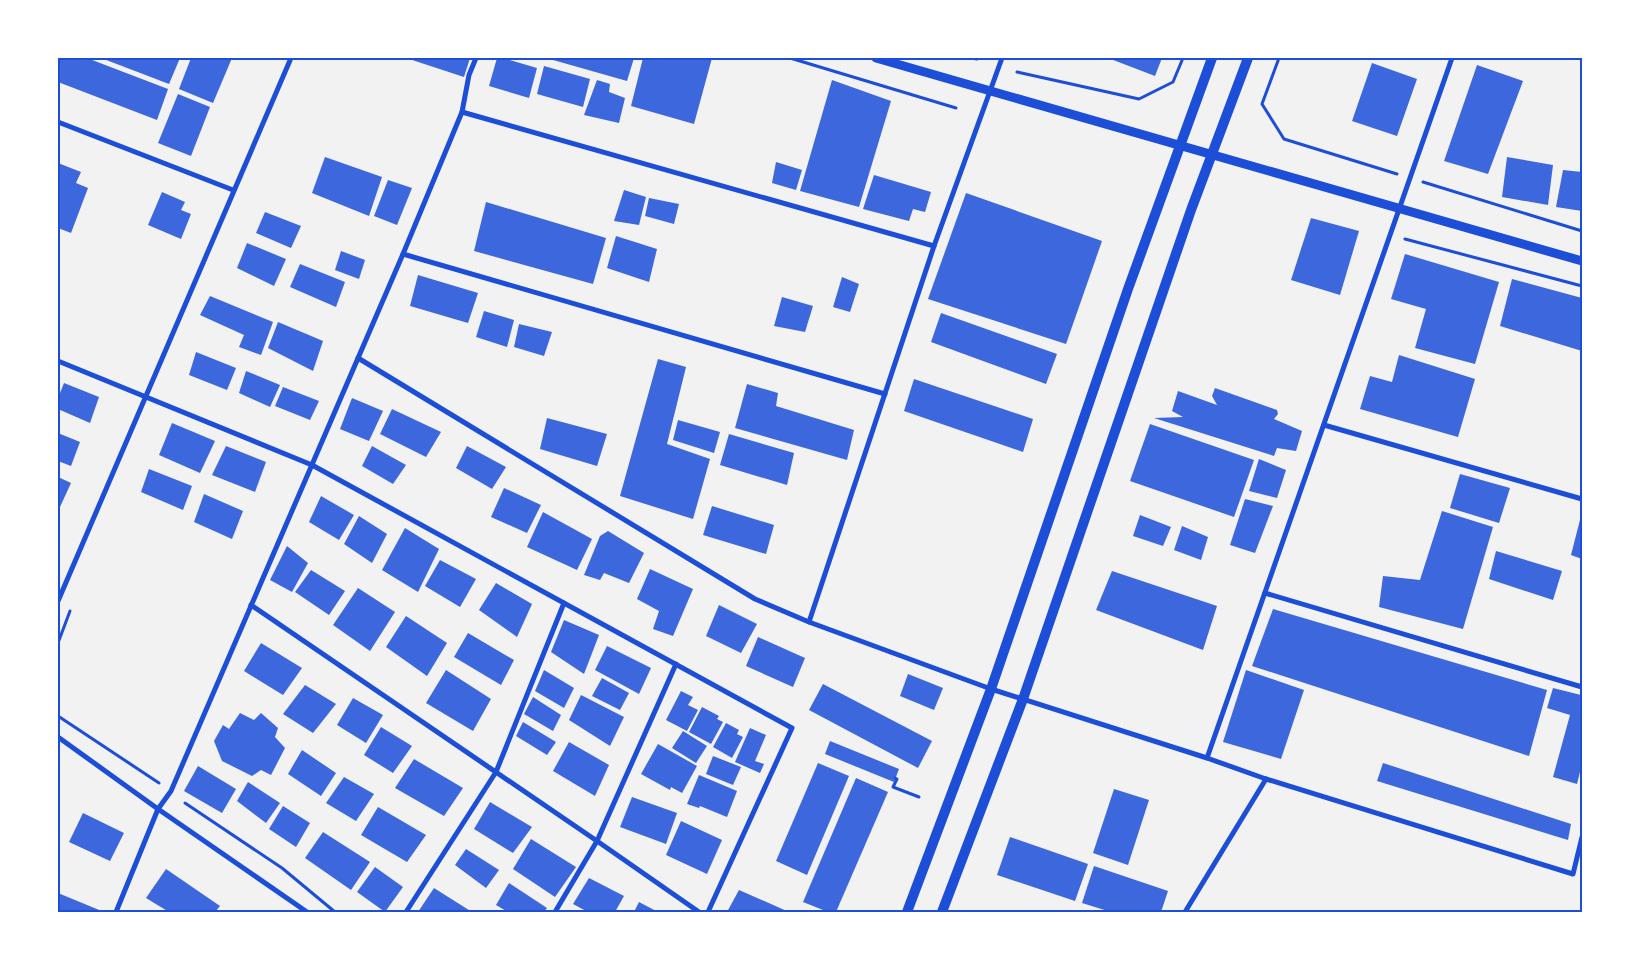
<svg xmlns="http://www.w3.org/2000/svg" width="1640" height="970" viewBox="0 0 1640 970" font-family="'Alegreya Sans',sans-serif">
	<rect width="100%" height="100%" fill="#f2f2f2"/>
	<g fill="#3d67dc">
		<path d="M58 58H87L168 89 157 120 58 82Z"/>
		<path d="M101 58H180L169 84Z"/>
		<path d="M191 58H232L213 103 179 89Z"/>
		<path d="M406 58H470L464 77Z"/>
		<path d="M497 58H503L537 68 529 98 489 86Z"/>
		<path d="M546 58H634L627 81Z"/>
		<path d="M643 58H712L694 124 631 106Z"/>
		<path d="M1108 58H1162L1155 76Z"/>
		<path d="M1372 63 1417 79 1397 136 1352 121Z"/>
		<path d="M1477 65 1523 81 1488 174 1444 161Z"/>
		<path d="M544 66 590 79 583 107 537 94Z"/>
		<path d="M597 80 610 84 609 92 625 98 619 123 584 115Z"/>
		<path d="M832 80 891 101 859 207 800 191Z"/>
		<path d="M178 94 210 107 191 156 158 143Z"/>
		<path d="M325 157 382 177 369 216 312 193Z"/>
		<path d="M1507 157 1553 165 1548 205 1502 197Z"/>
		<path d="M776 162 802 170 796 190 772 183Z"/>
		<path d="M58 163 81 172 76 183 88 188 71 233 58 228Z"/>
		<path d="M1563 170 1582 172V211L1556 207Z"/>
		<path d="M874 175 931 192 925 212 913 209 909 221 863 209Z"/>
		<path d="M388 180 412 188 397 225 374 216Z"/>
		<path d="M624 190 646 197 639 225 614 221Z"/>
		<path d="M162 192 185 202 181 210 191 214 181 239 148 225Z"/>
		<path d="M966 193 1102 241 1066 344 928 299Z"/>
		<path d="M649 198 679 204 674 224 645 216Z"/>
		<path d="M486 202 606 238 593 284 474 251Z"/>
		<path d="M265 212 301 226 291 248 256 233Z"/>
		<path d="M1311 218 1359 231 1340 295 1291 280Z"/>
		<path d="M616 236 657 249 649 282 607 268Z"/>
		<path d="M247 243 286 259 274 286 237 268Z"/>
		<path d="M341 251 365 260 359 279 335 270Z"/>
		<path d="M1405 254 1499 282 1475 364 1415 348 1426 309 1391 299Z"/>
		<path d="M300 264 345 282 336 307 290 287Z"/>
		<path d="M418 275 478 293 468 323 410 306Z"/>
		<path d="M842 277 859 284 850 312 833 307Z"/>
		<path d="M1512 279 1582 298V351L1500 326Z"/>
		<path d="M210 296 273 322 261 355 239 347 244 335 200 315Z"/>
		<path d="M782 297 813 306 805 332 774 326Z"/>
		<path d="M484 311 514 320 507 347 476 337Z"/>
		<path d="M941 313 1057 354 1046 384 931 342Z"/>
		<path d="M278 322 323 341 313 371 268 348Z"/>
		<path d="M519 324 552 332 544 356 514 347Z"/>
		<path d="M196 352 236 368 227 390 189 375Z"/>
		<path d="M1399 355 1475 379 1458 437 1360 409 1370 376 1392 382Z"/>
		<path d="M658 359 686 367 667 444 710 459 693 519 620 496Z"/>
		<path d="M246 371 280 385 270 407 239 393Z"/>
		<path d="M914 379 1033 419 1023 452 904 411Z"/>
		<path d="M64 383 99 397 90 423 58 409V398Z"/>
		<path d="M747 384 778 393 776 406 854 430 847 460 735 428Z"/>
		<path d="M283 387 319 401 310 420 275 406Z"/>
		<path d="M1215 388 1277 410 1278 414 1274 419 1302 431 1296 451 1277 448 1274 456 1154 418 1183 417 1172 411 1178 391 1217 405 1212 396Z"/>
		<path d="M352 398 383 411 369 441 340 429Z"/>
		<path d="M392 409 441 432 426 457 380 434Z"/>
		<path d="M547 418 607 434 597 466 540 449Z"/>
		<path d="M678 420 720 432 714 453 673 440Z"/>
		<path d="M172 423 215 441 200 473 159 455Z"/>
		<path d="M1150 424 1254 460 1234 517 1130 481Z"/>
		<path d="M58 433 80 442 71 466 58 461Z"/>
		<path d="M729 434 794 453 787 485 720 465Z"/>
		<path d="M226 446 266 462 255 492 212 475Z"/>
		<path d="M372 446 406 465 393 484 362 466Z"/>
		<path d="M467 446 506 467 492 489 456 468Z"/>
		<path d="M1259 459 1286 470 1277 498 1249 491Z"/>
		<path d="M149 469 192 486 183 510 141 492Z"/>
		<path d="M1460 474 1510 488 1499 523 1450 508Z"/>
		<path d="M58 477 71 483 60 507 58 506Z"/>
		<path d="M504 488 541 505 527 533 491 517Z"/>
		<path d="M204 494 243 511 232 539 194 522Z"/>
		<path d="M321 496 354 515 339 540 309 522Z"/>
		<path d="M1245 499 1273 506 1255 553 1230 545Z"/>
		<path d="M712 506 774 525 766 554 703 535Z"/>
		<path d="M1442 511 1493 527 1463 629 1379 607 1383 576 1420 580Z"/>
		<path d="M543 512 592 539 577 570 527 547Z"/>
		<path d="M1582 512V559L1571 555Z"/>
		<path d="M1140 515 1171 527 1163 546 1133 536Z"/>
		<path d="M359 516 387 534 372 563 344 544Z"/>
		<path d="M1182 526 1208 537 1201 560 1174 550Z"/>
		<path d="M405 528 439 549 418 592 382 570Z"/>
		<path d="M608 531 644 553 629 583 604 573 600 580 584 575 600 536Z"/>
		<path d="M287 546 308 563 292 592 270 580Z"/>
		<path d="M1496 551 1562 571 1553 600 1489 579Z"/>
		<path d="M440 560 476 579 460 607 425 586Z"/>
		<path d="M650 569 693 589 673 636 653 629 659 611 637 599Z"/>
		<path d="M311 570 345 591 329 615 295 592Z"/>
		<path d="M1112 571 1217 606 1203 650 1096 610Z"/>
		<path d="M496 583 532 604 517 637 479 610Z"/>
		<path d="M358 588 395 612 370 651 333 625Z"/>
		<path d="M719 605 757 624 741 653 706 636Z"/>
		<path d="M1273 609 1547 690 1529 756 1252 666Z"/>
		<path d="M406 616 447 643 427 676 386 647Z"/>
		<path d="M564 620 599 635 584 674 551 652Z"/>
		<path d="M468 633 514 660 501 685 454 657Z"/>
		<path d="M758 637 805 658 793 687 746 666Z"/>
		<path d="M261 643 302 668 283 695 244 671Z"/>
		<path d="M607 646 651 668 639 694 595 670Z"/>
		<path d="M446 670 491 699 473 731 426 703Z"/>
		<path d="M544 670 574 688 564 708 535 691Z"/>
		<path d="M1246 670 1304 690 1281 759 1223 742Z"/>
		<path d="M908 674 943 688 934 710 900 696Z"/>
		<path d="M602 678 629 693 620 710 592 696Z"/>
		<path d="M823 684 932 741 918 768 809 710Z"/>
		<path d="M305 685 336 704 313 733 283 714Z"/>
		<path d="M1553 688 1581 695 1582 697V764L1577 784 1553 777 1570 715 1547 708Z"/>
		<path d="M681 691 693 697 688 705 698 710 687 731 666 720Z"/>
		<path d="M581 695 624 717 610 746 569 720Z"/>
		<path d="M533 697 561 715 553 731 524 714Z"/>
		<path d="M353 698 383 715 366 743 337 725Z"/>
		<path d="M702 707 719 716 717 719 723 722 711 744 689 732Z"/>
		<path d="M240 713 254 720 261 713 278 728 275 737 285 748 271 775 261 770 252 776 222 761 214 741 223 725 229 729Z"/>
		<path d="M523 722 556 742 547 755 516 736Z"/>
		<path d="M726 723 739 730 737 734 743 737 732 758 713 747Z"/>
		<path d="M381 727 412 746 393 773 364 755Z"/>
		<path d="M750 728 766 735 755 761 764 764 760 773 735 762Z"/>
		<path d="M683 731 707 746 696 763 672 748Z"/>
		<path d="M830 741 899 769 894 782 825 754Z"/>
		<path d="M569 742 609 765 595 796 553 771Z"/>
		<path d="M658 744 697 766 682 793 671 787 670 790 641 774Z"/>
		<path d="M302 750 336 773 321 796 288 774Z"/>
		<path d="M713 756 741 767 733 785 706 774Z"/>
		<path d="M414 759 463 788 444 816 395 788Z"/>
		<path d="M818 763 849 776 807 875 776 861Z"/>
		<path d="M1383 763 1571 824 1568 840 1377 781Z"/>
		<path d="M198 766 236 789 222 813 184 791Z"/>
		<path d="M699 775 737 791 727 817 700 806 699 808 687 804Z"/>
		<path d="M344 777 374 794 356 821 326 803Z"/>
		<path d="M856 778 888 792 836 912H828L803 902Z"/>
		<path d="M248 782 280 803 266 823 237 801Z"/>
		<path d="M1114 789 1149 800 1128 865 1093 853Z"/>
		<path d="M632 797 677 813 666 844 620 827Z"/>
		<path d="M490 802 532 827 513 853 474 829Z"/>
		<path d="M283 806 310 823 296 847 269 829Z"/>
		<path d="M378 807 426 835 407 862 361 835Z"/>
		<path d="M83 813 124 833 110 861 69 842Z"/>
		<path d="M681 821 722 840 707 874 666 855Z"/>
		<path d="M323 832 370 862 351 890 305 858Z"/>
		<path d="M1010 837 1088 864 1075 901 997 875Z"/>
		<path d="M531 839 576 867 555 897 513 869Z"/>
		<path d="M466 849 499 870 486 888 455 865Z"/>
		<path d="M1094 866 1168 891 1161 912H1111L1082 903Z"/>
		<path d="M375 867 403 887 385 912 357 892Z"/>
		<path d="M166 869 220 906 215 912H169L146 898Z"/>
		<path d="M589 878 624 896 615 912H588L573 904Z"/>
		<path d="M509 883 547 908 544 912H508L496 905Z"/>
		<path d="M434 888 472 912H418Z"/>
		<path d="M739 890 789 912H727Z"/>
		<path d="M58 893 104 912H58Z"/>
		<path d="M639 902 658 912H634Z"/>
	</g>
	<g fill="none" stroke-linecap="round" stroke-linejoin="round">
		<g stroke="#1d4ed8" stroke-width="3">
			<path d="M790 58 956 108"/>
			<path d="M971 58 977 59"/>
			<path d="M1279 58 1262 104 1284 139 1397 174"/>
			<path d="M1017 72 1139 99 1173 82 1183 58"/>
			<path d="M1423 182 1582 231"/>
			<path d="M1405 239 1582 286"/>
			<path d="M58 643 70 611"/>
			<path d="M58 716 159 783"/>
			<path d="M895 778 897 779 893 787 919 797"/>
			<path d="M185 803 282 868 335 912"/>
		</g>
		<g stroke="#1d4ed8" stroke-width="5">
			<path d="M462 112 934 246"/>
			<path d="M58 122 233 190"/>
			<path d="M403 254 885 394"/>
			<path d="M358 358 755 599 809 622 991 689 1207 758 1266 779 1573 874 1582 837"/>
			<path d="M58 361 312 465 792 728 708 912"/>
			<path d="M1324 425 1582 499"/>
			<path d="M1265 593 1582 687"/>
			<path d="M58 601 291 58"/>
			<path d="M251 605 597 841 699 912"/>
			<path d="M809 622 934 246 1002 58"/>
			<path d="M58 737 158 809 307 912"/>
			<path d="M1207 758 1452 58"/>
			<path d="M116 912 158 809 171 791 403 254 462 112 469 75 476 58"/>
			<path d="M406 912 496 772 564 603"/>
			<path d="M555 912 597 841 676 664"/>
			<path d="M1185 912 1266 779"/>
		</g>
		<path stroke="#1d4ed8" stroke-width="9" d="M876 58 1582 261"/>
		<g stroke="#1d4ed8" stroke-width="10">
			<path d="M907 912 991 689 1128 289 1212 58"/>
			<path d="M942 912 1023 699 1191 210 1248 58"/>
		</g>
	</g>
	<rect width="1640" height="970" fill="none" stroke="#ffffff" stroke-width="118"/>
	<rect x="59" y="59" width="1522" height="852" fill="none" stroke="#1d4ed8" stroke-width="2"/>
</svg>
